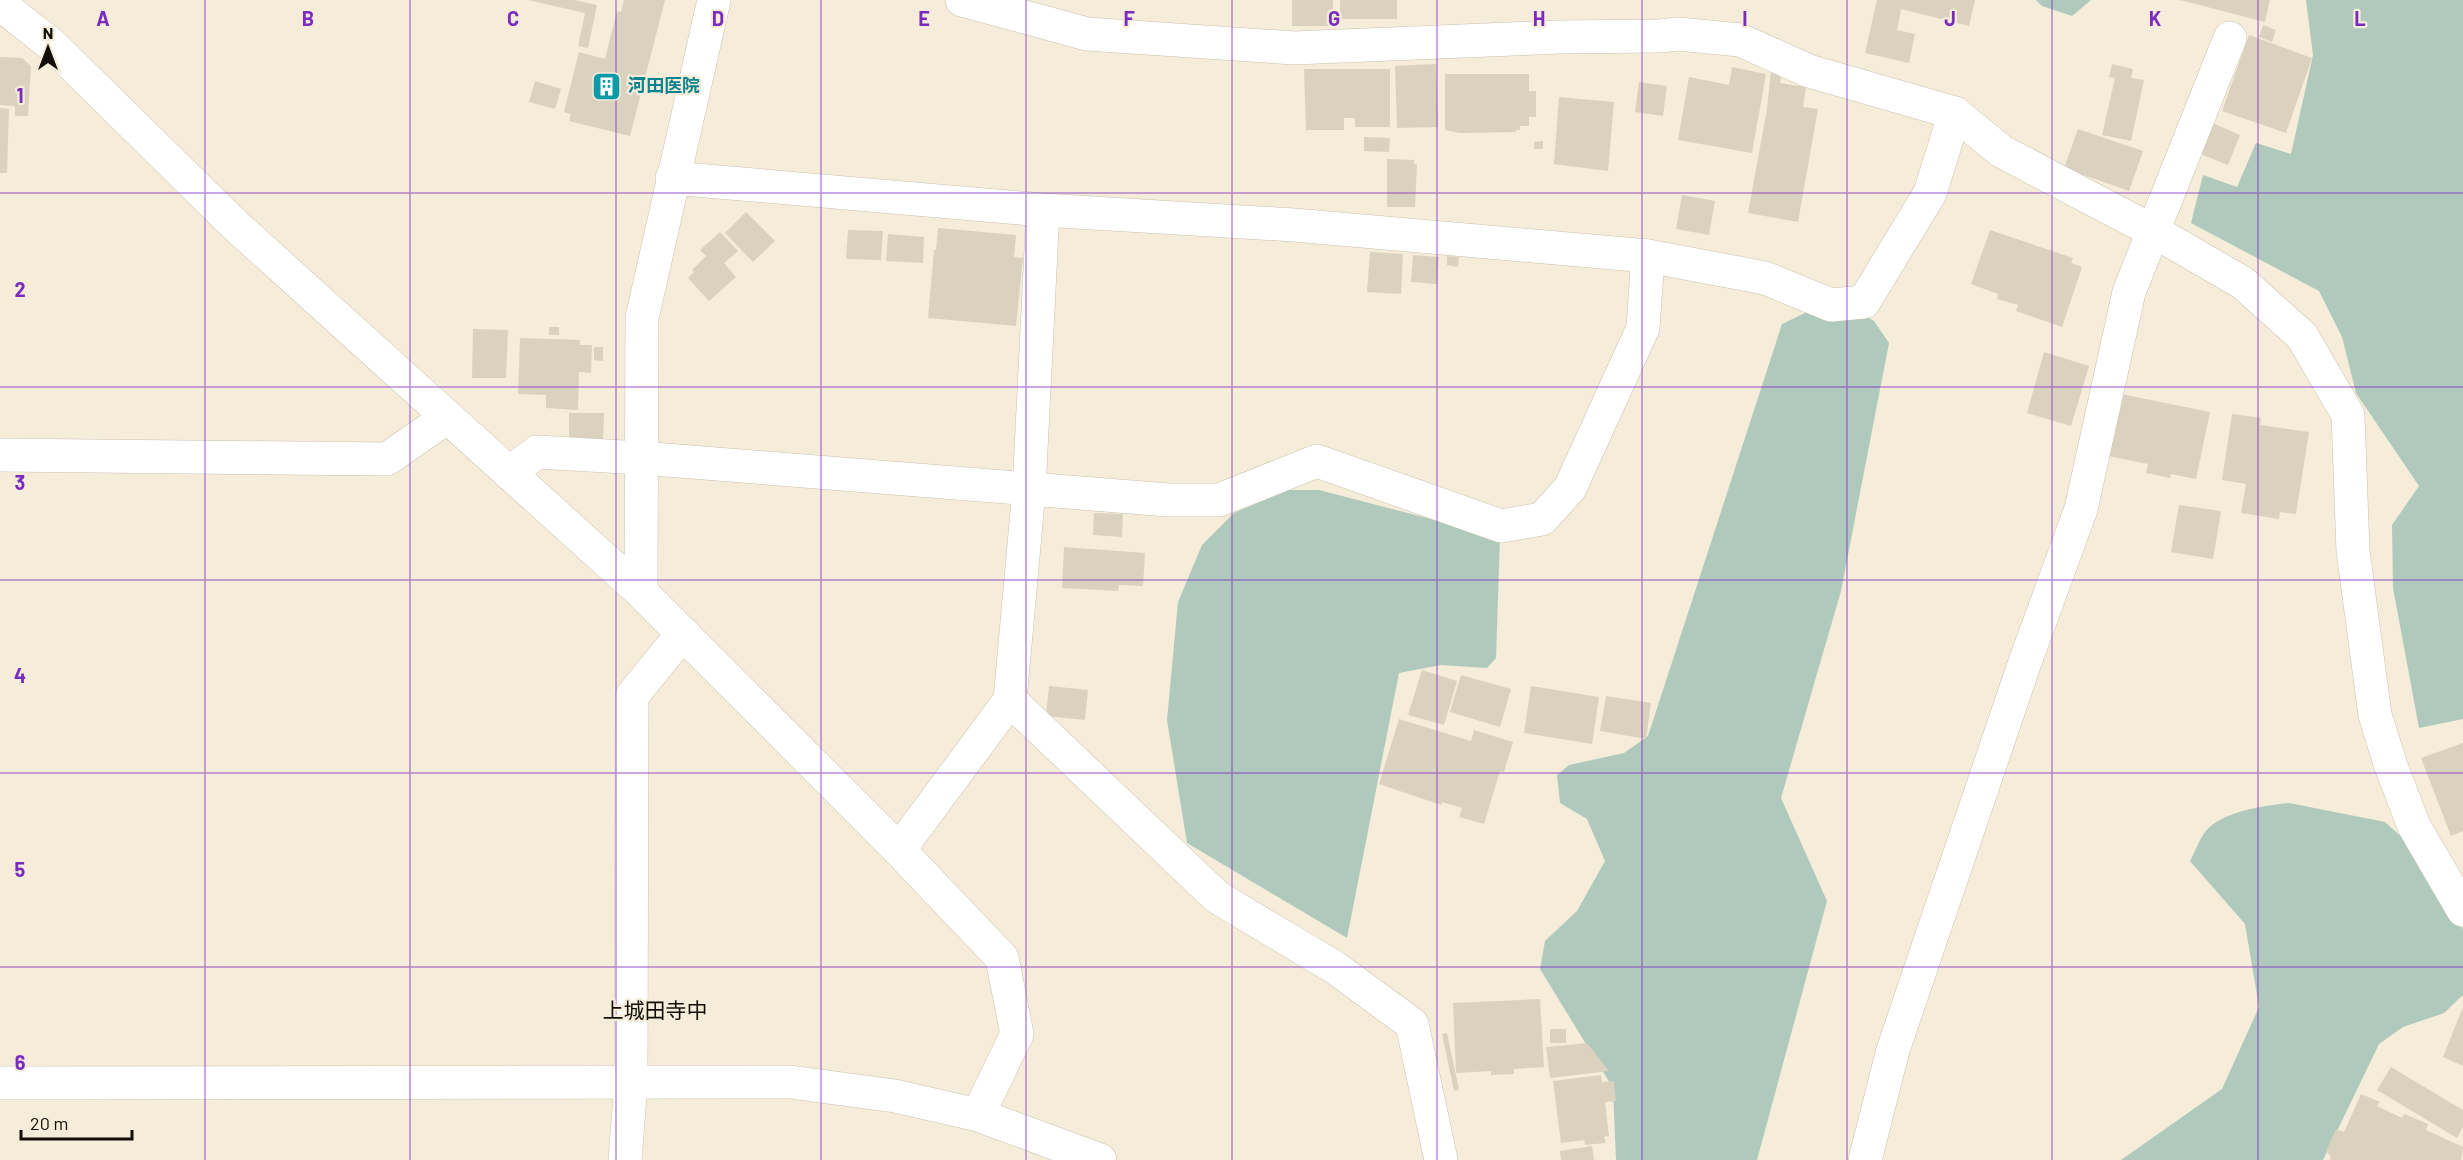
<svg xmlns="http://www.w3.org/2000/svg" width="2463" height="1160" viewBox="0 0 2463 1160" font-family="Barlow,'Noto Sans JP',sans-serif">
	<rect width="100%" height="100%" fill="#f5ecd9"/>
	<g fill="#afcabc">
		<path d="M2036 0H2091L2072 16 2042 6Z"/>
		<path d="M2306 0H2463V719L2419 728 2393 588 2392 525 2419 486 2356 393 2342 337 2319 291 2191 223 2203 175 2237 187 2256 143 2291 154 2313 55Z"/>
		<path d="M1851 308 1874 321 1889 343 1841 591 1781 798 1827 901 1757 1160H1616L1613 1088 1540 969 1545 941 1577 911 1605 861 1587 819 1560 803 1557 775 1569 765 1624 753 1648 736 1782 324 1807 312Z"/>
		<path d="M1288 490H1319L1500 537 1496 658 1487 668 1441 665 1399 673 1347 938 1187 843 1167 720 1178 602 1202 545 1234 513Z"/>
		<path d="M2289 803 2385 822 2416 850 2463 929V995L2444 1013 2403 1027 2379 1044 2323 1160H2121L2222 1089 2259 1007 2245 924 2190 861C2195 852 2199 840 2205 832 2222 811 2265 806 2289 803Z"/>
	</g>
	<g fill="#dad2bf">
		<path d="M528 0H575L597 5 588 48 578 46 585 13Z"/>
		<path d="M624 0H665L630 136 569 121 571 114 564 112 579 52 605 59 617 11 621 12Z"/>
		<rect x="1292" y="0" width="41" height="26"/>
		<rect x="1340" y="0" width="57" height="19"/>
		<path d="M1877 0H1975L1969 26 1901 9 1897 30 1915 34 1909 63 1865 53Z"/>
		<path d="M2180 0H2270L2265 22Z"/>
		<path d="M2263 25 2276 30 2272 42 2259 37Z"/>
		<path d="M2249 35 2312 58 2286 133 2222 111Z"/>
		<path d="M0 57 22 58 31 66 28 116H15V106L0 105Z"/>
		<path d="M1436 64 1438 127 1397 128 1395 66Z"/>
		<path d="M2112 64 2133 69 2131 78 2144 80 2131 141 2102 135 2115 78 2109 77Z"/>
		<path d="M1732 67 1766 74 1752 153 1678 140 1689 77 1729 85Z"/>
		<path d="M1304 69H1390V127H1355V118H1344V130H1306Z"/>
		<path d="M1771 71 1782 72 1780 83 1806 87 1803 107 1818 109 1798 222 1748 213 1767 109Z"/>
		<path d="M1445 74H1529V91H1536V117H1529V126H1520V130H1516V132L1460 133 1445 130Z"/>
		<path d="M535 81 561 89 555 109 529 102Z"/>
		<path d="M1639 82 1667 86 1663 116 1635 112Z"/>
		<path d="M1559 97 1614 102 1608 171 1554 164Z"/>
		<path d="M0 108 9 109 7 173H0Z"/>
		<path d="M2210 122 2240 135 2228 165 2198 153Z"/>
		<path d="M2078 129 2143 151 2129 191 2064 168Z"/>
		<path d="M1364 137 1390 138 1389 152 1364 151Z"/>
		<path d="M1543 141V149H1534V142Z"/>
		<path d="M1387 159 1414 160V164H1417L1415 207H1387Z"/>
		<path d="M1682 195 1715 201 1709 235 1676 229Z"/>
		<path d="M746 212 775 241 753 262 725 233Z"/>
		<path d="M938 228 1016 235 1014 257 1023 258 1016 326 928 318 934 250H936Z"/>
		<path d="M848 230 883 231 881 260 846 259Z"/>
		<path d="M1990 230 2073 258 2071 263 2082 267 2062 327 2016 311 2018 305 1997 299 1998 294 1971 284Z"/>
		<path d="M720 232 738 251 724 263 736 277 709 301 688 278 694 272 692 270 706 256 700 250Z"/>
		<path d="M888 234 924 237 923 263 886 261Z"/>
		<path d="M1370 252 1403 254 1401 294 1367 292Z"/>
		<path d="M1413 255 1439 257 1437 284 1411 282Z"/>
		<path d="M1447 256 1459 257 1458 267 1447 265Z"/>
		<rect x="549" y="327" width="10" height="8"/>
		<path d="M473 329 508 330 506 378H472Z"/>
		<path d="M520 338 580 340V345H592L591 373 579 372 578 410 546 408V395L518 394Z"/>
		<path d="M594 347H603V361L594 360Z"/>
		<path d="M2044 352 2089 366 2071 426 2027 413Z"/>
		<path d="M2121 394 2210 412 2196 479 2171 474 2170 478 2146 473 2148 464 2108 456Z"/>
		<path d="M569 413H604L603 442H569Z"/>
		<path d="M2232 414 2261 418 2260 425 2309 432 2296 514 2280 512 2279 519 2241 513 2246 484 2222 480Z"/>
		<path d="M2179 505 2221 511 2213 559 2171 552Z"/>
		<path d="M1094 513 1123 514 1122 537 1093 535Z"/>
		<path d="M1064 547 1145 553 1143 586 1119 585 1118 591 1062 588Z"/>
		<path d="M1422 670 1457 681 1444 725 1408 715Z"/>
		<path d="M1461 675 1511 689 1500 727 1450 712Z"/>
		<path d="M1049 686 1088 690 1085 720 1046 716Z"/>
		<path d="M1531 686 1599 697 1592 744 1524 733Z"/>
		<path d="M1606 696 1651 703 1646 739 1600 731Z"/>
		<path d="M1399 719 1471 741 1474 730 1513 742 1504 772 1500 771 1484 824 1459 817 1462 808 1442 802 1441 805 1379 784Z"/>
		<path d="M2463 743V831L2451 836 2421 758Z"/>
		<path d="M1540 999 1544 1067 1514 1069V1074L1491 1075V1071L1456 1073 1453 1003Z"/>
		<path d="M2463 1007V1066L2443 1057Z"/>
		<rect x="1550" y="1029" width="16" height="14"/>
		<path d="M1447 1033 1459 1090 1454 1091 1442 1034Z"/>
		<path d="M1587 1043 1609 1071 1550 1078 1546 1047Z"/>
		<path d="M2391 1067 2463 1110V1127L2457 1138 2377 1090Z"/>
		<path d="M1601 1075 1602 1082 1614 1081 1616 1101 1605 1102 1609 1136 1604 1137 1606 1143 1585 1145 1584 1140 1561 1143 1553 1081Z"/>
		<path d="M2361 1094 2380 1102 2377 1106 2402 1118 2404 1114 2428 1124 2426 1130 2463 1147 2461 1160H2330L2331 1157 2326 1151 2336 1129 2344 1132Z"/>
		<path d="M1592 1146 1594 1160H1561L1560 1151Z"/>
	</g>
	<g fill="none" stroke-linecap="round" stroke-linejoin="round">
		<defs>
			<g id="minor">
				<path d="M962 0 1087 34 1294 48 1559 37 1660 36 1678 34 1740 40 1809 71 1955 113 2001 151 2155 232 2243 283 2302 336 2348 415 2353 551 2375 715 2391 766 2414 826 2463 910"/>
				<path d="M0 4 52 45 234 224 641 592 899 850 1002 958 1017 1034 978 1115"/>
				<path d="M672 178 1043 210 1294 225 1648 256 1765 278 1831 305 1864 302 1930 193 1955 113"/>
				<path d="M0 455 387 459 446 418"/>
				<path d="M509 473 537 452 641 458 1168 500H1219L1317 461 1501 526 1542 519 1570 488 1643 328 1648 256"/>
				<path d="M641 592 642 318 714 0"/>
				<path d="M1010 700 1217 897 1334 967 1412 1024 1441 1160"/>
				<path d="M899 850 1010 700 1029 490 1043 210"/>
				<path d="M0 1083 790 1082 895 1096 978 1115 1100 1160"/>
				<path d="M625 1160 631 1083 632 696 683 633"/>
				<path d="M1865 1160 1893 1050 2025 662 2081 509 2129 292 2230 38"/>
			</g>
		</defs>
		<use href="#minor" stroke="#cac2af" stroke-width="34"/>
		<use href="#minor" stroke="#fff" stroke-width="33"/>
	</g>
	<path fill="none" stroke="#7b2cbf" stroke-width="1.5" stroke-opacity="0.55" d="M205 0V1160M410 0V1160M616 0V1160M821 0V1160M1026 0V1160M1232 0V1160M1437 0V1160M1642 0V1160M1847 0V1160M2052 0V1160M2258 0V1160M0 193H2463M0 387H2463M0 580H2463M0 773H2463M0 967H2463"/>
	<defs>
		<symbol id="building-square" viewBox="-11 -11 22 22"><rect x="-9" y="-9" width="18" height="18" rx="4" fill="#0f9aa8" stroke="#f5ecd9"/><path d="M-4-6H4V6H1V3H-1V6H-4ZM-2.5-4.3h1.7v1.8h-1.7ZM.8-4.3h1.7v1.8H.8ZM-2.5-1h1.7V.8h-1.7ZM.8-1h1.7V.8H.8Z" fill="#fff"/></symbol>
	</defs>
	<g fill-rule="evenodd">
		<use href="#building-square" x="590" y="70" width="33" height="33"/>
	</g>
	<g text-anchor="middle" stroke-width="4.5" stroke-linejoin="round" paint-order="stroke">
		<g font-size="18" font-weight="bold" fill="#0d838f" stroke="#f5ecd9" text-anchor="start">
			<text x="628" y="92">河田医院</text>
		</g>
		<g font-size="21" fill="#110e07" stroke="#f5ecd9">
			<text x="655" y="1018">上城田寺中</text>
		</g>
	</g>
	<g font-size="20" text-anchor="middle" font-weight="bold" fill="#7b2cbf" stroke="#f5ecd9" stroke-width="4.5" stroke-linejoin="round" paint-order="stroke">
		<text x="103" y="26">A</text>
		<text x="308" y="26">B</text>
		<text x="513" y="26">C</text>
		<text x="718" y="26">D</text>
		<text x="924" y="26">E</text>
		<text x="1129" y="26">F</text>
		<text x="1334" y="26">G</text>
		<text x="1539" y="26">H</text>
		<text x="1745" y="26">I</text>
		<text x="1950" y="26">J</text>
		<text x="2155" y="26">K</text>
		<text x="2360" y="26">L</text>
		<text x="20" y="103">1</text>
		<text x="20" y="297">2</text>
		<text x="20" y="490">3</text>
		<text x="20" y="683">4</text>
		<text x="20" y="877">5</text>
		<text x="20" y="1070">6</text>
	</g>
	<g transform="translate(48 48)" stroke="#f5ecd9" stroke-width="4.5" paint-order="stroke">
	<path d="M0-4.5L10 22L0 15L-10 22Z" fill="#110e07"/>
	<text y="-9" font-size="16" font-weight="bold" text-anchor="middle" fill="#110e07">N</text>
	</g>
	<path d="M21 1130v9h111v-9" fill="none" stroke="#110e07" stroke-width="3"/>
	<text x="30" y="1130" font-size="18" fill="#110e07" stroke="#f5ecd9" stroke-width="4.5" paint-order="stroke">20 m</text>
</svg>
